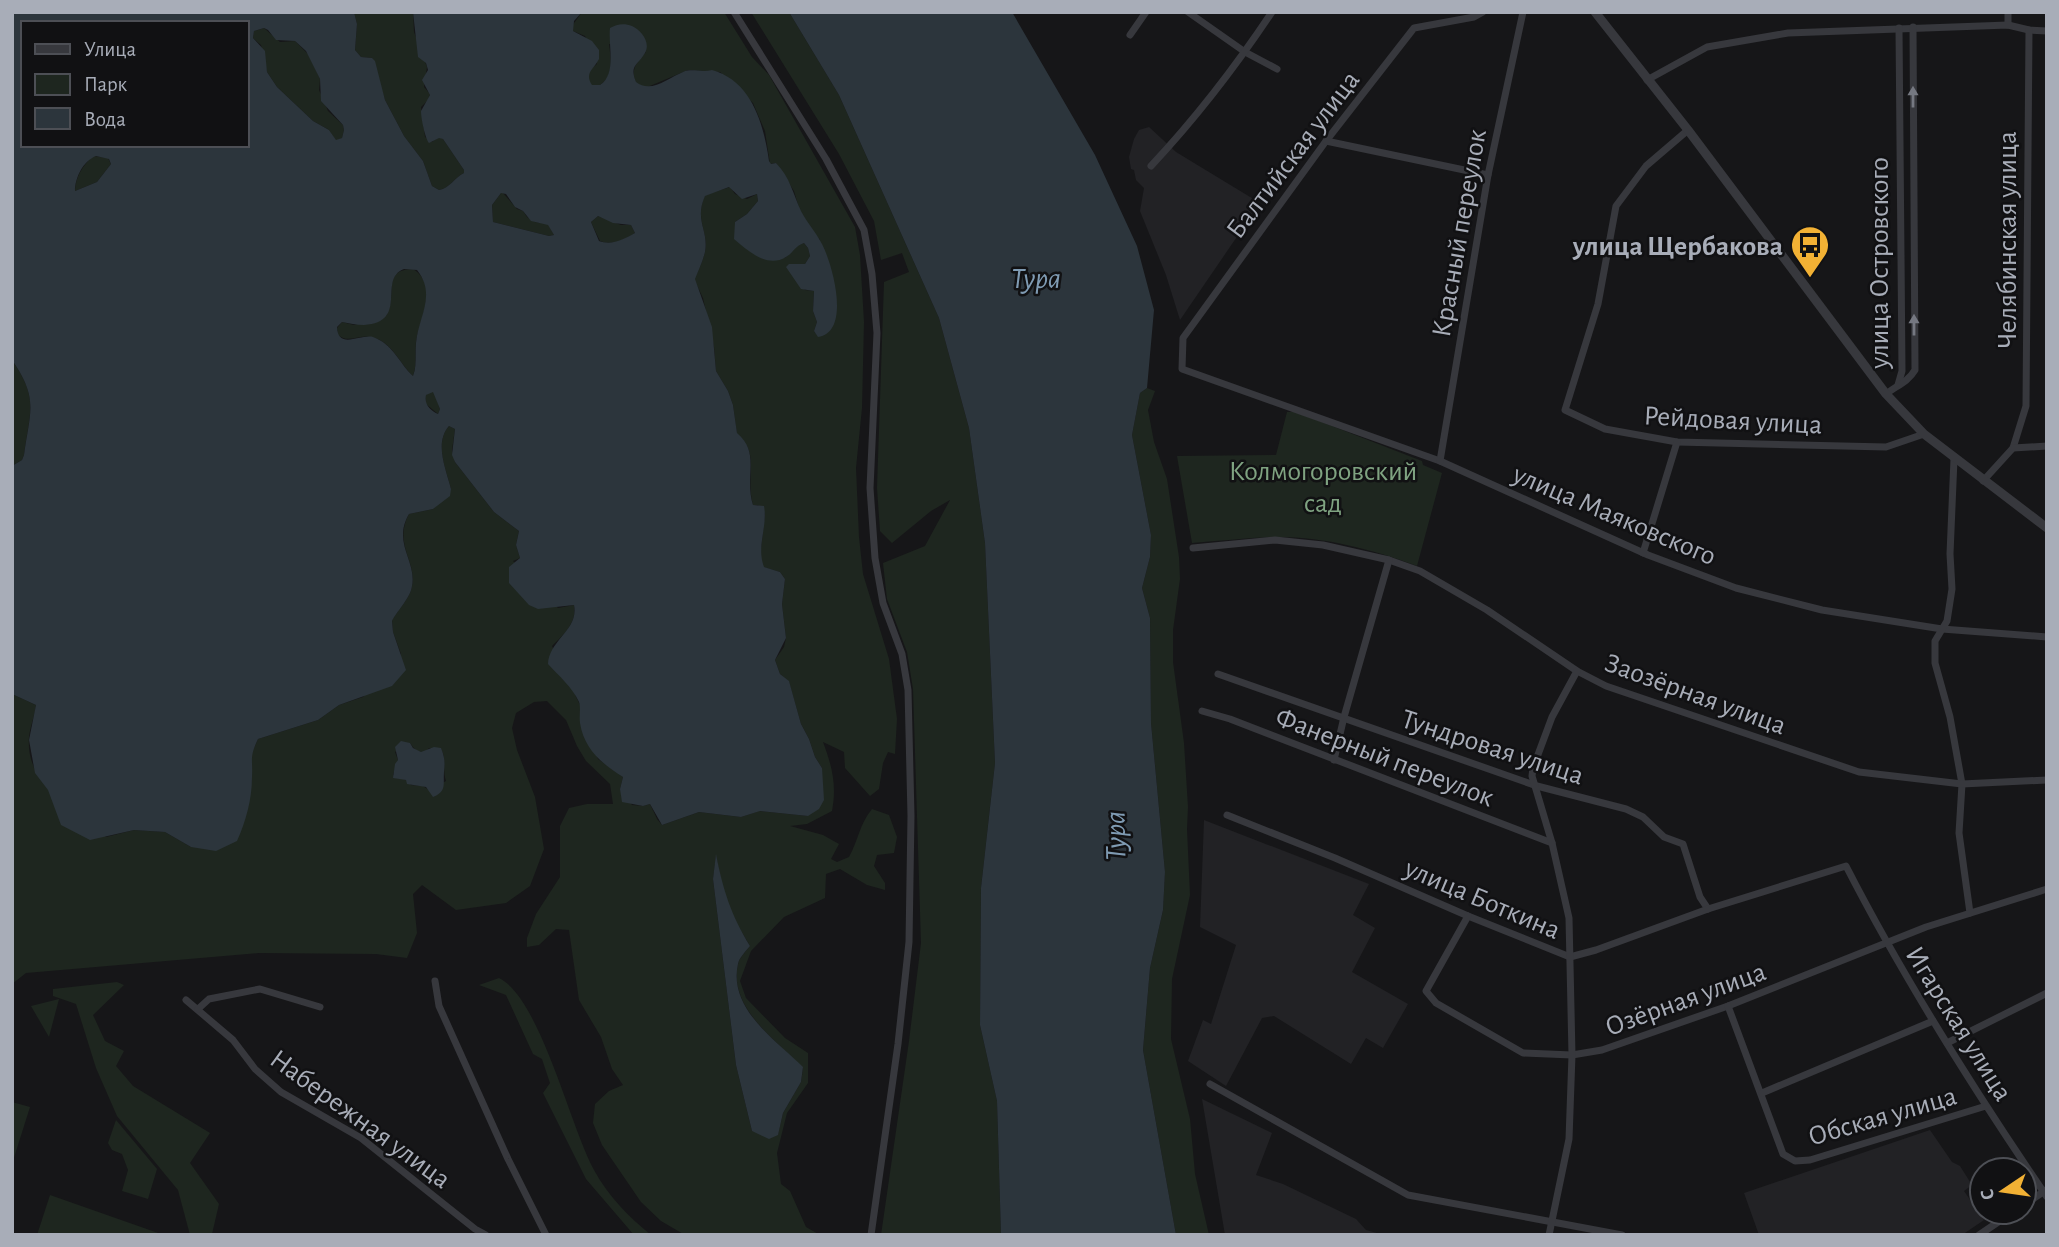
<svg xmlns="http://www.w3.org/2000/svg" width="2059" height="1247" viewBox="0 0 2059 1247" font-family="'Alegreya Sans',sans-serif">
	<rect width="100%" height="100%" fill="#161618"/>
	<g fill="#222225">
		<path d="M1149 127 1176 152 1260 203 1180 320 1166 275 1140 211 1144 188 1136 180 1134 170 1131 169 1129 157 1134 139 1139 130Z"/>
		<path d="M1204 820 1369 884 1353 915 1375 928 1352 972 1408 1004 1383 1048 1366 1038 1351 1064 1274 1016 1262 1018 1226 1086 1188 1061 1203 1020 1211 1024 1236 945 1200 927Z"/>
		<path d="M1202 1099 1272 1133 1256 1175 1283 1184 1356 1219 1366 1230 1384 1235H1225Z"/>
		<path d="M1930 1130 1952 1162 1960 1166 1972 1185 1964 1191 1984 1220 1962 1235H1759L1744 1193Z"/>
	</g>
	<g fill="#1e261f" fill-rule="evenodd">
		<path d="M354 12H413L414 32 427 67 424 87 430 94 428 100 421 107 425 137 432 142 439 137 443 139 464 170V173C454 178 450 188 439 190L432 186 423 161 404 136 385 100 372 58 361 57 355 50 357 24Z"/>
		<path d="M582 12H724L752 57 769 75 855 227 860 255 864 322 862 408 856 468 859 537 863 574 889 659 897 719 895 754 888 752 883 763 879 789 870 796 845 768 844 752 823 742C832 766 837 785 832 811L807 824 790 826 823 835 839 844 831 859 837 862 849 857C858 841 860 823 872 809L889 815 897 837 894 853 877 855 874 866 885 883V890L867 885 840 869 826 874 825 898 784 917 751 951 740 981 746 998 785 1038 808 1053V1083L787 1113 777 1153 781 1184 790 1191 806 1227 820 1235H685L661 1221 641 1202 602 1145 593 1123 595 1104 609 1091 623 1085 612 1069 601 1037 579 1000 569 930 556 929 539 945 527 947V938L536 914 560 877V826L569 808 587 804H613L610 784 586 761 577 746 566 720 547 701 534 702 516 713 512 728 517 750 535 797 544 849 530 886 506 903 456 910 422 885 413 894 417 933 407 958 376 954 259 953 26 973 12 984V694L36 705C35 716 30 726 29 737 25 785 74 811 106 837L134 830 165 832 191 847 250 795 252 776 250 757 258 739 318 720 339 705 363 697 401 654 393 632 392 620C397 611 411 597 412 586 417 561 393 544 409 514L433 509 451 489C446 469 434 443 449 426L455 429 452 450 455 462 494 512 519 531 516 545 520 558 513 561 558 608 574 605C577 623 564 634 552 646L580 705V720L598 759 623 777 620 789 632 805 643 806 650 804 657 819 662 825 699 812 741 817 759 811 808 816 822 768 815 757 809 739 801 724 789 682 780 674 775 660 784 647 786 638 782 604 785 579 780 572 763 567 760 557 765 514 758 505H753C745 477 761 453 737 434L733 405 728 391 716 371 714 347 703 298 694 279C698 271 703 261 705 252 709 230 694 221 705 195L730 187 735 194 747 199 757 194 758 201 747 214 735 222 785 258 798 245 804 243 808 248 810 256 805 264H789L805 290 814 291 813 311 817 322 814 331 819 337 820 240 809 227 799 208 794 191 776 163 770 164 765 131 753 103 720 72 688 70 645 88 636 83C630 69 637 62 646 52L609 44C611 59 614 76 600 85H591L588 80 589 70 597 64 585 36 573 31 572 26ZM410 743C414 749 418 753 425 752L429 748 441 749C447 759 442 770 446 781L429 790 423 786 411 785 406 780 393 775 398 760 395 752ZM716 856 724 894 735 921 750 946C746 951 739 958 738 964 728 1008 776 1040 803 1068L801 1082 783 1113 778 1134 752 1131 736 1065 713 879Z"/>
		<path d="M751 12H789L839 95 939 318 969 428 985 543 995 763 981 888 980 1025 997 1101 1001 1235H881L909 1041 921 943 913 689 907 652 887 599 883 563 925 546 950 500 931 511 892 543 880 531 877 488 884 282 909 272 902 253 881 260 874 221 839 154Z"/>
		<path d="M264 28 280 42 295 41 310 56 320 79 319 90 328 111 343 125 344 130 342 138 336 141 329 130 313 121 277 87 267 72 261 45 253 38 254 31Z"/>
		<path d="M93 156 108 158 111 164 97 182 75 191C75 178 83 165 93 156Z"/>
		<path d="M501 193H503L517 209 523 211 527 217 535 222 548 224 554 235 549 236 493 222 492 205Z"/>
		<path d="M598 216 621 225H631L635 233C624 240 612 246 600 241L591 222Z"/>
		<path d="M413 269C440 286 419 319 416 342 415 354 417 365 413 376 399 363 392 341 371 337 358 334 349 344 338 335L337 328 342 322 354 325 386 316C399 294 380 270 413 269Z"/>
		<path d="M12 360C39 399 30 411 24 455L22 460 12 466Z"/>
		<path d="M1147 388 1155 391 1148 410 1154 442 1167 479 1179 557 1180 579 1173 630V662L1184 743 1188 807 1187 829 1190 895 1172 979 1171 1039 1190 1119 1195 1174 1209 1235H1176L1143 1050 1150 968 1163 910 1165 872 1151 723 1150 618 1142 588 1150 557 1151 535 1132 435 1140 393Z"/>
		<path d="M429 392H434L440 409 438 414 426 404 425 396Z"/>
		<path d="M1287 412H1296L1422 461 1423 465 1442 473 1417 566C1372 549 1321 536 1273 537 1246 538 1219 541 1192 543L1177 456 1276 455Z"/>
		<path d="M499 978C540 998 570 1126 594 1170 608 1196 629 1217 651 1235H634L586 1179 543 1093 550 1083 542 1059 533 1054 506 995 479 985Z"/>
		<path d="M117 982 124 985 93 1015 105 1041 124 1051 116 1066 133 1086 210 1133 190 1163 219 1204 212 1234 190 1235 178 1190 117 1116 96 1068 76 1004 53 996V989Z"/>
		<path d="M59 999 49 1037 31 1006Z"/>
		<path d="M12 1102 30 1107 12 1164Z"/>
		<path d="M116 1120 157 1169 148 1199 122 1191 128 1170 122 1154 112 1150 108 1143Z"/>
		<path d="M50 1195 161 1234 162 1235H37Z"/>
	</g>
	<g fill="#2c353c" fill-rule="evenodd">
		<path d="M12 12H354L357 24 355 50 361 57 372 58 375 61 385 100 404 136 423 161 432 186 439 190C450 188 454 178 464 173V170L443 139 439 138 429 143C425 138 421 118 421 111L430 95 422 80 428 70 426 63 418 57 413 12H582L574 21 573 31 592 41 599 50V59C594 69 584 73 592 85H600C617 74 608 46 610 28 617 24 624 23 632 26 641 30 651 42 645 53 638 65 629 65 636 82 651 94 668 78 683 72 692 68 702 73 712 70 752 81 764 125 769 161L771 164 776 163C790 177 793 194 801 211 807 223 816 232 822 244 832 263 852 332 818 337L814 331 817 322 813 311 814 291 801 289 786 267 789 264H805L810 256 808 248 804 243C795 246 793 253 786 257 767 269 747 250 734 239L735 222 747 214 758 201 757 194 742 199 729 187 705 196C694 221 709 230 705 252 703 261 698 271 695 279L712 327 716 371 728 391 733 405 737 433C761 453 744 477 753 505L764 506C768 527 756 546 764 567L780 572 785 579 782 604 786 638 775 660 780 674 789 681 801 724 809 739 815 757 822 768 824 800 819 809 808 816 760 811 741 817 699 812 662 825 650 804 643 806 622 802 620 789 623 777C602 764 584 749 580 723 579 716 581 708 579 702 572 687 559 676 548 664 549 640 579 630 574 605L538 609 529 605 509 583V567L520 558 516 545 519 531 494 512 455 462 452 455 455 429 449 426C434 443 446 469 451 489L450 496 433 509 409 514C392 543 417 561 412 586 411 597 397 611 392 621L393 632 406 670 392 686 339 705 318 720 258 739C249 758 253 758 252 777 252 799 246 821 237 841L216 851 191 847 165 832 134 830 90 840 61 825 48 790 35 773 29 740 36 705 12 694V466L22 460 24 455C30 411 39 399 12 360ZM23 23H247V145H23ZM264 28 268 30 276 40 295 41 306 51 320 79 321 101 343 125 344 130 342 138 336 140 329 130 313 121 277 87 267 72 265 51 253 38 254 31ZM96 156 109 159 111 164 97 182 75 191C75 178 83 161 96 156ZM501 193 506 194 515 207 523 211 531 221 548 225 554 235 549 236 493 222 492 205ZM598 216 613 223 631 225 635 233C624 239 612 246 599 241L591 222ZM404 269 417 270C437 295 418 317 416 343 415 354 417 366 413 376 399 363 393 344 373 337 360 334 338 350 337 327L342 322C349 323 356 325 364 325 410 322 377 279 404 269ZM433 392 440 409 438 414C430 410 424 404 426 395Z"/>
		<path d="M789 12H1012L1095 155 1137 246 1154 310 1147 388 1140 393 1132 435 1151 535 1150 557 1142 588 1150 618 1151 723 1165 872 1163 910 1150 968 1143 1050 1176 1235H1001L997 1101 980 1025 981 888 995 763 985 543 969 428 939 318 839 95Z"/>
		<path d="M401 741 410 743 413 748 421 752 434 747 441 748C445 758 445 763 444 772 443 785 447 791 433 797L426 787 407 784 406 780 393 778 395 764 398 760 395 747Z"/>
		<path d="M716 854C723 890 731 915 750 946 746 951 739 958 738 964 728 1009 776 1040 803 1067L801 1082 783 1113 778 1135 769 1139 752 1131 736 1065 713 879Z"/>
	</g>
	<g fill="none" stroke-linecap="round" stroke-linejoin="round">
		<g stroke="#37383d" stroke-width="7">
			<path d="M734 12 826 159 864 230 872 274 877 333 870 488 875 558 883 603 902 654 908 690 911 816 909 942 898 1044 871 1235"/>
			<path d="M1188 12 1245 52 1277 69"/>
			<path d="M1483 12 1474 17 1414 28 1326 141 1183 338 1182 369 1440 461 1648 555 1736 588 1822 610 1942 629 2047 637"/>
			<path d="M2008 25V12"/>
			<path d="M1130 35 1146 12"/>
			<path d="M1647 80 1707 47 1788 33 2008 25 2029 30 2047 31"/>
			<path d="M1688 130 1646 166 1616 206 1598 304 1565 410 1605 429 1677 442 1886 447 1924 434"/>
			<path d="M1326 141 1488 175"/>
			<path d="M1151 166C1196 118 1236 66 1272 12"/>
			<path d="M1898 385 1902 371 1899 28"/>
			<path d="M1886 394C1896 386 1908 382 1915 370L1913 27"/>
			<path d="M2013 448 2026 406 2029 30"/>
			<path d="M1954 459 1950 554 1952 589 1947 621 1935 641V663L1950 717 1962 784 1959 833 1970 913"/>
			<path d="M1440 461 1488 175 1523 12"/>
			<path d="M1983 481 2013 448 2047 446"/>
			<path d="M1193 548 1275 540 1323 545 1389 560 1420 571 1487 610 1577 671 1606 686 1859 772 1962 784 2047 780"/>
			<path d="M1643 553 1677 442"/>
			<path d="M1218 674 1537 786 1626 809 1643 817 1664 837 1683 844 1700 897 1708 909"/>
			<path d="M1202 711 1230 719 1552 843"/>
			<path d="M1334 760 1344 717 1389 560"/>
			<path d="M1227 815 1335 858 1468 916 1570 957 1596 950 1708 909 1846 866C1905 981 1974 1090 2047 1197"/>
			<path d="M1468 916 1426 991 1436 1003 1523 1053 1572 1055 1602 1050 1728 1006 1926 927 2047 889"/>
			<path d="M435 981 439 1006 508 1159 546 1235"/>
			<path d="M186 1000 233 1040 255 1069 281 1092 361 1138 475 1229 486 1235"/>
			<path d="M1728 1006 1783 1154 1795 1161 1810 1160 1986 1106"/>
			<path d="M198 1009 209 999 260 989 320 1007"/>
			<path d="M1947 1043 2047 993"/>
			<path d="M1210 1084 1408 1195 1622 1235"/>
			<path d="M1762 1093 1933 1021"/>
			<path d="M2024 1205 2046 1190"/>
			<path d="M1549 1235 1569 1139 1572 1055 1569 918 1552 843 1532 776 1533 768 1552 717 1577 671"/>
			<path d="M1979 1235 2013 1212"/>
		</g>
		<path stroke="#37383d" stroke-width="9" d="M1595 12 1688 130 1886 394 1924 434 2047 528"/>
	</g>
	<defs><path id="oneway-solid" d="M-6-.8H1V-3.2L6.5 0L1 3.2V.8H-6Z" transform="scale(1.75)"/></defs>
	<g fill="#757881">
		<use href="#oneway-solid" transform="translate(1913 97) rotate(-90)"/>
		<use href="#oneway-solid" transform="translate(1914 325) rotate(-90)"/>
	</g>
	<defs>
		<symbol id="bus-pin" viewBox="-11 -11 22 30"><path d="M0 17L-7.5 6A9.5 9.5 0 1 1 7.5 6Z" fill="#f2b134" stroke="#111113"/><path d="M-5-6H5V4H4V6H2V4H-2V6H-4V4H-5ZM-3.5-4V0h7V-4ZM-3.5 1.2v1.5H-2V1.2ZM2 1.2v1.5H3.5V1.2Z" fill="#111"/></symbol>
	</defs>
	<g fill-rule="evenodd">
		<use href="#bus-pin" x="1788" y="223" width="44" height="60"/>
	</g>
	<g text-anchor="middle" stroke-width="5" stroke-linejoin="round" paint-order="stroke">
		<g font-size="28" fill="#a8adb8" stroke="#111113">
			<text transform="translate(1292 154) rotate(-53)" y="10">Балтийская улица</text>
			<text transform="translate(1458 233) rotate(-80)" y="10">Красный переулок</text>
			<text transform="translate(2006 240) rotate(-90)" y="10">Челябинская улица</text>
			<text transform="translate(1878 263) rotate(-90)" y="10">улица Островского</text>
			<text transform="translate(1733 419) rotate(3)" y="10">Рейдовая улица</text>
			<text transform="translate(1615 514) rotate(23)" y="10">улица Маяковского</text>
			<text transform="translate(1696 693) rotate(20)" y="10">Заозёрная улица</text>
			<text transform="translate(1493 746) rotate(18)" y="10">Тундровая улица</text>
			<text transform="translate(1385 756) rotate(21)" y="10">Фанерный переулок</text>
			<text transform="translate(1483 898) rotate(23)" y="10">улица Боткина</text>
			<text transform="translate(1685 998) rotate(-20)" y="10">Озёрная улица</text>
			<text transform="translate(1960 1023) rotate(58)" y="10">Игарская улица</text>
			<text transform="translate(1882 1115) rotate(-16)" y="10">Обская улица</text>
			<text transform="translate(361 1118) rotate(36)" y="10">Набережная улица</text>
		</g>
		<g font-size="28" font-weight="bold" fill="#a8adb8" stroke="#111113" text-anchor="end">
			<text x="1783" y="255">улица Щербакова</text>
		</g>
		<g font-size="28" fill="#7fa381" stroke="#111113">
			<text x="1323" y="480">Колмогоровский<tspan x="1323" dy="32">сад</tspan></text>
		</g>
		<g font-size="30" font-style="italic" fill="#7f9bb3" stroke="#111113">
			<text x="1036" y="288">Тура</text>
			<text transform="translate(1115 836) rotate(-91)" y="10">Тура</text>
		</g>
	</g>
	<rect width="2059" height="1247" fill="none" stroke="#a8adb8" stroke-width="28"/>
	<rect x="21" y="21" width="228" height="126" fill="#111113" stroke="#4d4f55" stroke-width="2"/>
	<rect x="35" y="44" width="35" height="10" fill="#37383d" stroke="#4d4f55" stroke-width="2"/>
	<text x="84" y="56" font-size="21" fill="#a8adb8">Улица</text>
	<rect x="35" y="74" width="35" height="21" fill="#1e261f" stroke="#4d4f55" stroke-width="2"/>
	<text x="84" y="91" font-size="21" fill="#a8adb8">Парк</text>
	<rect x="35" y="108" width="35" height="21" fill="#2c353c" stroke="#4d4f55" stroke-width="2"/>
	<text x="84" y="126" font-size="21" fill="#a8adb8">Вода</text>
	<g transform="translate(2003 1191) rotate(257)"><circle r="33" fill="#111113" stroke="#4d4f55" stroke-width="2"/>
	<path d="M0-5L12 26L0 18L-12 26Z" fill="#f2b134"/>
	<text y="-10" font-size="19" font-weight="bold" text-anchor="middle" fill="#a8adb8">С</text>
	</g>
</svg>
